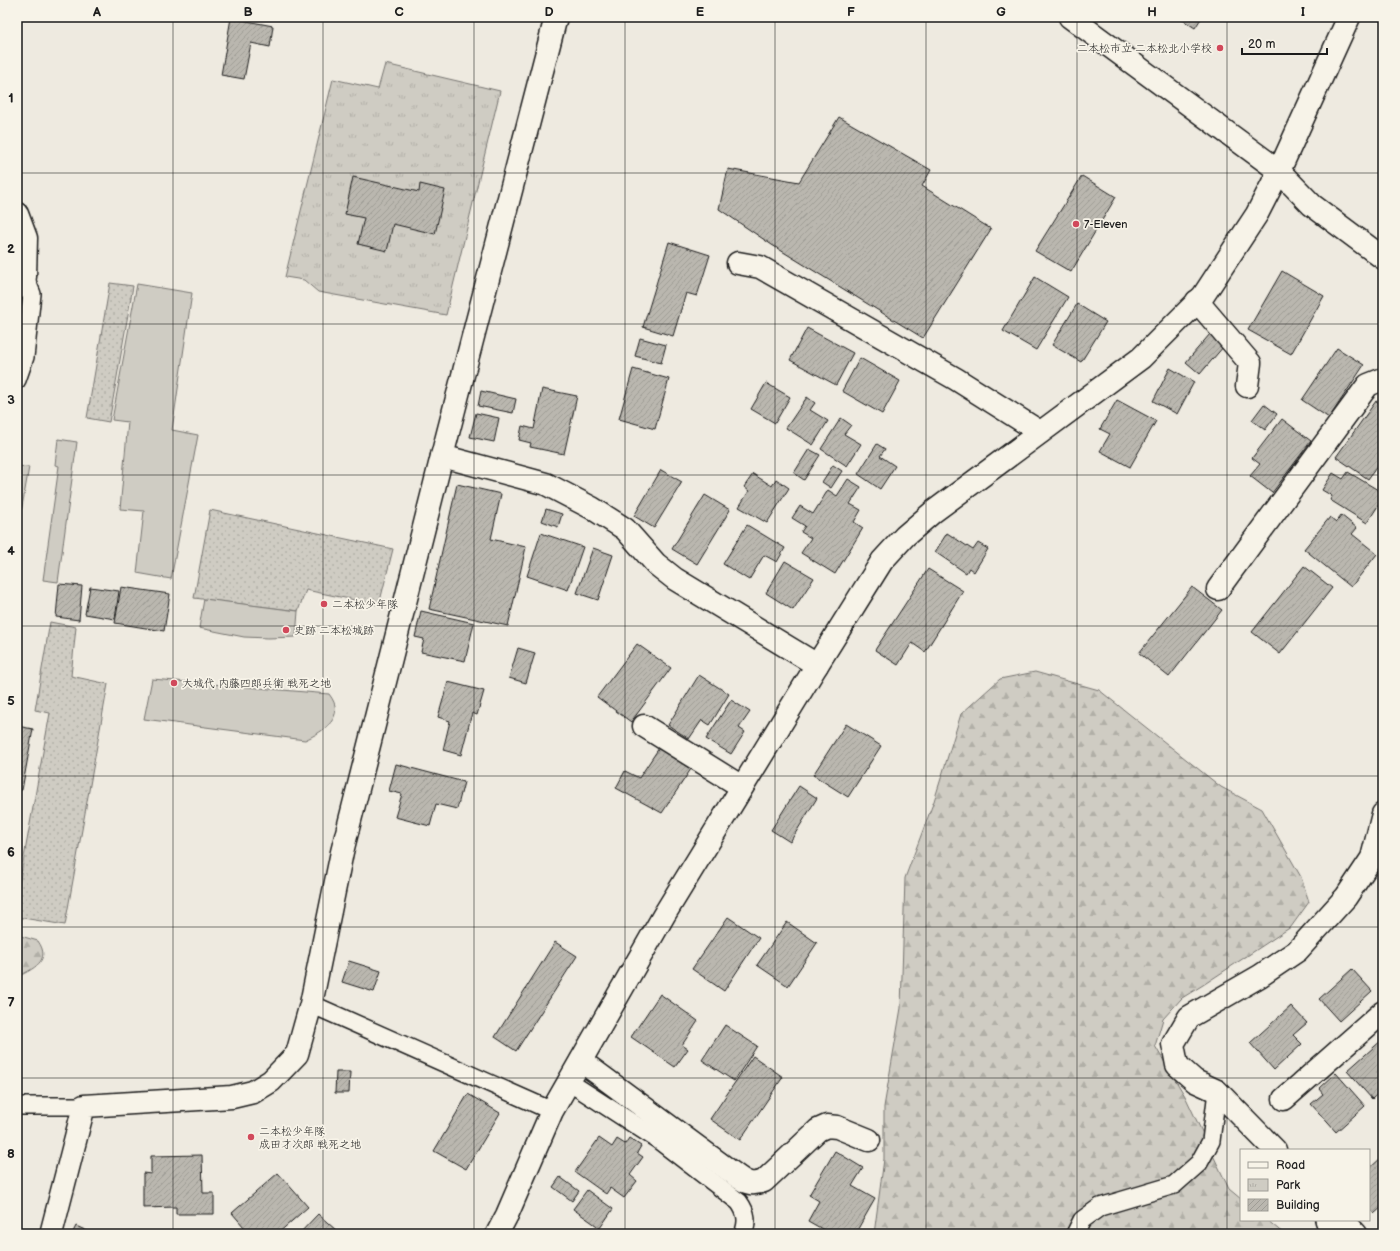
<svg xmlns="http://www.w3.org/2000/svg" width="1400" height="1251" viewBox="0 0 1400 1251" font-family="'Balsamiq Sans','Klee One',sans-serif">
	<defs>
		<pattern id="grass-dots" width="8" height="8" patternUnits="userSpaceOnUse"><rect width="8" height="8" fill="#cfccc3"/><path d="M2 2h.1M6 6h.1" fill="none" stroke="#b1afa7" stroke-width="1.8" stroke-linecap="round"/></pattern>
		<pattern id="forest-firs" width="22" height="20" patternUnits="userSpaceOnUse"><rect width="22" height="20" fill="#cfccc3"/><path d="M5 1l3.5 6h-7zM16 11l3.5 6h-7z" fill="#b1afa7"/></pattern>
		<pattern id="park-tufts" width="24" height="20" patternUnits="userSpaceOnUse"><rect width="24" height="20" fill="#cfccc3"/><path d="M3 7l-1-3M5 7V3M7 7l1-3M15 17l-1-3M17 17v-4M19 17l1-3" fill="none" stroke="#b1afa7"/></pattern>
		<pattern id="building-hatch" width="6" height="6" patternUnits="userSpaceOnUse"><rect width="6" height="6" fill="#bab7af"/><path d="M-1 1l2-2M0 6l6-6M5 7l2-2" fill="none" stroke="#9f9d96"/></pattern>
	</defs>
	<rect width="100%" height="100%" fill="#eeeae0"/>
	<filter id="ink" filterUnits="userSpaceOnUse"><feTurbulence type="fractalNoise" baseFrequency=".025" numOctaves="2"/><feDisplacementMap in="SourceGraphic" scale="8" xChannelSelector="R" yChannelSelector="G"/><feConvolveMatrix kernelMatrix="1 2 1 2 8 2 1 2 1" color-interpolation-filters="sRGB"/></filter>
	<g filter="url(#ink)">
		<g fill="url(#grass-dots)" stroke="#767470">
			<path d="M110 283 133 286 109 422 87 418Z"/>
			<path d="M210 510 393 549 379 605 306 590 298 611 194 598Z"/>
			<path d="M50 622 76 627 71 676 108 684 65 925 17 917V896L50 713 35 710Z"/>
		</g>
		<g fill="url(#forest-firs)" stroke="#767470">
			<path d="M1035 672 1099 690 1221 787 1262 809 1301 877 1309 902 1291 927 1203 985 1182 998 1163 1019 1155 1046 1185 1096 1229 1189 1241 1199V1220H1267L1284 1234H874L884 1159V1107L901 1008 905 878 934 801 961 714 1000 679Z"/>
			<path d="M17 935 38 941C52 961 33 969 17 977Z"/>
		</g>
		<path fill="url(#park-tufts)" stroke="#767470" d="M385 64 500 91 446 315 318 292 304 280 285 277 333 79 378 89Z"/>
		<g fill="#cfccc3" stroke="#767470">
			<path d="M137 284 192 293 172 430 198 435 171 579 137 573 144 511 120 509 128 422 112 420Z"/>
			<path d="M58 439 77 442 58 582 43 580 59 466 55 465Z"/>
			<path d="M17 466 29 467 17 536Z"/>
			<path d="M204 599 298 611 296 637 268 638 244 637 199 628Z"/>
			<path d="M152 679 329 694C347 717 324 731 305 740L144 719Z"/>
		</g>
		<g fill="url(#building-hatch)" stroke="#1c1c1c">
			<path d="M1178 17H1202L1195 28Z"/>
			<path d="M231 18 273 26 270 47 251 43 244 79 221 75Z"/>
			<path d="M839 117 931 170 922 186 991 229 923 338 772 245 719 209 728 169 799 182Z"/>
			<path d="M1082 176 1116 197 1071 272 1035 251Z"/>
			<path d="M353 177 419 192 420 184 445 190 435 234 393 224 387 251 358 244 364 218 345 214Z"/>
			<path d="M669 242 710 255 697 296 686 293 673 336 643 327Z"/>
			<path d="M1282 271 1324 296 1291 354 1248 330Z"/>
			<path d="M1035 277 1068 297 1036 350 1003 331Z"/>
			<path d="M1077 304 1106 322 1081 362 1052 345Z"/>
			<path d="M807 328 853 353 836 385 790 360Z"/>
			<path d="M1210 334 1224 346 1200 374 1186 362Z"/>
			<path d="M640 338 666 345 661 363 635 356Z"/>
			<path d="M1337 348 1364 365 1329 418 1302 400Z"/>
			<path d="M860 358 900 381 882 414 842 391Z"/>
			<path d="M1170 368 1194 382 1177 414 1153 401Z"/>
			<path d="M633 369 669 379 655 429 619 419Z"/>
			<path d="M766 383 790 397 775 423 751 409Z"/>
			<path d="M542 389 577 396 564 454 530 447 531 443 519 440 522 426 534 429Z"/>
			<path d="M481 391 516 399 513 413 478 406Z"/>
			<path d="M807 397 815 403 810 410 828 421 813 445 786 428Z"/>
			<path d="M1117 400 1156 421 1130 467 1100 451 1110 434 1100 429Z"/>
			<path d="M1376 401 1383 405V458L1368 479 1336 457Z"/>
			<path d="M1264 404 1277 414 1265 430 1252 420Z"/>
			<path d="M476 413 499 418 494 442 470 437Z"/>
			<path d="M841 418 851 425 844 434 861 444 847 466 821 449Z"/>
			<path d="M1282 419 1311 441 1272 493 1250 476 1260 464 1252 458Z"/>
			<path d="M877 444 885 449 880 456 895 466 880 489 858 474Z"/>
			<path d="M809 449 820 455 804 480 794 473Z"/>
			<path d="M833 465 842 471 831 488 822 482Z"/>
			<path d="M661 470 682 482 654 528 634 516Z"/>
			<path d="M1348 472 1383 493V498L1367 523 1330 500 1332 496 1322 490 1333 473 1343 479Z"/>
			<path d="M753 474 772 486 776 479 789 488 767 523 739 507 749 491 744 487Z"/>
			<path d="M848 479 861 487 850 504 861 510 854 522 863 528 835 574 801 553 811 538 801 532 805 526 792 518 800 506 813 514 828 490 837 496Z"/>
			<path d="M457 484 501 494 491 539 526 547 508 626 429 609Z"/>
			<path d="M705 495 730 510 697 564 672 549Z"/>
			<path d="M546 509 562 514 558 527 542 521Z"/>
			<path d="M1341 515 1357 528 1352 534 1377 554 1351 587 1304 549 1330 517 1336 522Z"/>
			<path d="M747 525 785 548 777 562 764 555 749 580 723 564Z"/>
			<path d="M541 533 583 547 568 590 527 576Z"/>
			<path d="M947 533 973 550 978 543 988 549 974 572 969 568 966 573 935 552Z"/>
			<path d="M593 548 613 555 598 600 577 593Z"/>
			<path d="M785 561 814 578 793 610 766 593Z"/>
			<path d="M1304 566 1332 588 1280 654 1252 632Z"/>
			<path d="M928 569 963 591 925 652 912 643 898 665 875 650Z"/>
			<path d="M59 584 82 586 79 620 56 617Z"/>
			<path d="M90 587 119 591 115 619 85 614Z"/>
			<path d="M121 587 170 594 164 631 115 623Z"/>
			<path d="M1192 587 1222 610 1169 677 1139 653Z"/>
			<path d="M421 611 474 623 465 661 421 652 424 639 415 637Z"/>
			<path d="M637 644 671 668 631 722 597 697Z"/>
			<path d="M518 648 535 653 526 683 509 678Z"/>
			<path d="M699 675 729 694 710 725 702 720 689 739 668 725Z"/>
			<path d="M448 682 484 691 477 715 472 713 461 755 443 750 450 721 438 717Z"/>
			<path d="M731 700 750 712 739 728 745 732 731 754 706 739Z"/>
			<path d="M846 724 881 746 848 797 813 775Z"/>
			<path d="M17 726 33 729 22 790H17Z"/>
			<path d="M659 748 691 769 662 813 616 788 625 771 639 778Z"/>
			<path d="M396 764 464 782 457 809 436 804 430 826 395 817 402 794 389 791Z"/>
			<path d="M799 786 817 798 790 842 771 830Z"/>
			<path d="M728 917 759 938 724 991 692 969Z"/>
			<path d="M787 922 817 943 788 986 757 965Z"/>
			<path d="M555 942 577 956 516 1051 495 1037Z"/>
			<path d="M349 961 381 971 374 992 342 982Z"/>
			<path d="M1352 969 1372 991 1339 1021 1319 999Z"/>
			<path d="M660 994 698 1021 682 1045 688 1049 675 1067 631 1037Z"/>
			<path d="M1291 1006 1307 1023 1293 1035 1302 1044 1274 1070 1250 1043Z"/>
			<path d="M725 1025 757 1046 734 1081 702 1060Z"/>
			<path d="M1383 1039V1089L1372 1099 1347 1071Z"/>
			<path d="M753 1056 783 1077 740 1140 710 1119Z"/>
			<path d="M336 1072H350L349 1093H335Z"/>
			<path d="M1336 1073 1365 1106 1336 1132 1311 1104 1323 1094 1319 1089Z"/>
			<path d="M468 1094 500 1113 466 1169 434 1151Z"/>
			<path d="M599 1138 612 1147 617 1139 625 1144 629 1138 641 1146 637 1153 643 1157 630 1175 637 1181 624 1198 610 1188 606 1194 575 1172Z"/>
			<path d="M835 1151 863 1168 852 1186 875 1199 855 1234H831L808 1221 819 1201 809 1195Z"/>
			<path d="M202 1155 203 1193H214V1214H176V1207L143 1208V1173L151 1174V1156Z"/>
			<path d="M1383 1156V1206L1374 1214 1369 1208V1169Z"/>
			<path d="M278 1173 308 1207 277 1234H250L232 1213Z"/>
			<path d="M560 1177 579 1191 572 1201 553 1187Z"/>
			<path d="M587 1190 613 1209 600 1228 573 1209Z"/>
			<path d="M318 1214 337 1231 334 1234H299Z"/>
			<path d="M76 1226 94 1234H72Z"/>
		</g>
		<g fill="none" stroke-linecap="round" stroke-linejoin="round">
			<defs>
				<g id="lane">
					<path d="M17 380 25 357 32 294 25 277"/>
					<path d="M311 1004 552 1111"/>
					<path d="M569 1082 657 1139 739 1202C747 1213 748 1222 743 1234"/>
					<path d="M17 1106H84"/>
					<path d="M1324 1220 1329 1234"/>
					<path d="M1075 1234 1082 1220 1100 1207 1174 1185 1199 1163 1211 1141 1217 1091"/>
				</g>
				<g id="street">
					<path d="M1070 17 1279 171 1312 205 1383 258"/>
					<path d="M17 214 26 238 25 277 17 288"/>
					<path d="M738 263 760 267 956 379 1040 432"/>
					<path d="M1197 301 1250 363 1247 386"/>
					<path d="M442 456 546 484 592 508 625 529 656 564 675 579 817 665"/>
					<path d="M1218 589 1368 385 1383 379"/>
					<path d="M644 726 742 787"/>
					<path d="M581 1061 730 1171C743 1180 748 1187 764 1181L818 1130 827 1126 837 1127 869 1140"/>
					<path d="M1284 1099 1383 1012"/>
					<path d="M1275 1150 1217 1091 1195 1081 1177 1065 1173 1044 1189 1017 1260 976 1297 951 1346 897 1372 858 1383 814"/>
					<path d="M1343 1220 1356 1234"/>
					<path d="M51 1234 84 1106 232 1097 253 1092 271 1081 297 1054 311 1004 342 852 442 456 556 17"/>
				</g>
				<path id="secondary" d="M497 1234 507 1215 552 1111 664 915 817 665 882 561 905 536 933 512 1141 358 1203 296 1257 214 1279 171 1349 17"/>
			</defs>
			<use href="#lane" stroke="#1c1c1c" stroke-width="20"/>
			<use href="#street" stroke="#1c1c1c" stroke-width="25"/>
			<use href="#secondary" stroke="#1c1c1c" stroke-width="25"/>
			<use href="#lane" stroke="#f7f3e8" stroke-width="17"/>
			<use href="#street" stroke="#f7f3e8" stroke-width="22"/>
			<use href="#secondary" stroke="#f7f3e8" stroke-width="22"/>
		</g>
	</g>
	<path fill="none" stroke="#1c1c1c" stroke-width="1" stroke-opacity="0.55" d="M173 17V1234M323 17V1234M474 17V1234M625 17V1234M775 17V1234M926 17V1234M1077 17V1234M1227 17V1234M17 173H1383M17 324H1383M17 475H1383M17 626H1383M17 776H1383M17 927H1383M17 1078H1383"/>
	<g fill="#d1495b" stroke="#f7f3e8" stroke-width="1.5">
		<circle cx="1220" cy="48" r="4"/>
		<circle cx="1076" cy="224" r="4"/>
		<circle cx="324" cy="604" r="4"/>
		<circle cx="286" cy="630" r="4"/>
		<circle cx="174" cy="683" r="4"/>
		<circle cx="251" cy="1137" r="4"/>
	</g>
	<g text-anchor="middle" stroke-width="3.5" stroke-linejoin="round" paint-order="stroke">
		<g font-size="11" fill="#1c1c1c" stroke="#f7f3e8" text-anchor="start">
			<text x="1212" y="52" text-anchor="end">二本松市立 二本松北小学校</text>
			<text x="1084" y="228">7-Eleven</text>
			<text x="332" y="608">二本松少年隊</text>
			<text x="294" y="634">史跡 二本松城跡</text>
			<text x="182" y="687">大城代 内藤四郎兵衛 戦死之地</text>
			<text x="259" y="1135">二本松少年隊<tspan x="259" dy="13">成田才次郎 戦死之地</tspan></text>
		</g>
	</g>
	<rect width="1400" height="1251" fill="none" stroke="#f7f3e8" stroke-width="44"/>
	<rect x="1240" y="1149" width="130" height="72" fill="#f7f3e8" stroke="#9f9d96"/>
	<rect x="1248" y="1162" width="20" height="6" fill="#f7f3e8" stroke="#9f9d96"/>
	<text x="1276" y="1169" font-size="12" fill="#1c1c1c">Road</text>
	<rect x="1248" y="1179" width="20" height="12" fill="url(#park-tufts)" stroke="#9f9d96"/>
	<text x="1276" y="1189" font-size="12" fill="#1c1c1c">Park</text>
	<rect x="1248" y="1199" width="20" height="12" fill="url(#building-hatch)" stroke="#9f9d96"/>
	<text x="1276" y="1209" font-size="12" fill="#1c1c1c">Building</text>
	<path d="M1242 48v6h85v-6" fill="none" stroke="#1c1c1c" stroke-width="2"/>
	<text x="1248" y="48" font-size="12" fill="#1c1c1c" stroke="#f7f3e8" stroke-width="3" paint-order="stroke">20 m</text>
	<rect x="22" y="22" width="1356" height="1207" fill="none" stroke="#1c1c1c" stroke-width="1.5"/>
	<g font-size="13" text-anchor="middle" font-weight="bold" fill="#1c1c1c">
		<text x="97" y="16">A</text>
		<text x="248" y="16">B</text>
		<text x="399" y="16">C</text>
		<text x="549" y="16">D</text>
		<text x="700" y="16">E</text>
		<text x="851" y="16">F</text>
		<text x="1001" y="16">G</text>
		<text x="1152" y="16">H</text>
		<text x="1303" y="16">I</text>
		<text x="11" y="102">1</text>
		<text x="11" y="253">2</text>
		<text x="11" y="404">3</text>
		<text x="11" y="555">4</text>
		<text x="11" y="705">5</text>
		<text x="11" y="856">6</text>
		<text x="11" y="1007">7</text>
		<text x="11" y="1158">8</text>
	</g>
</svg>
